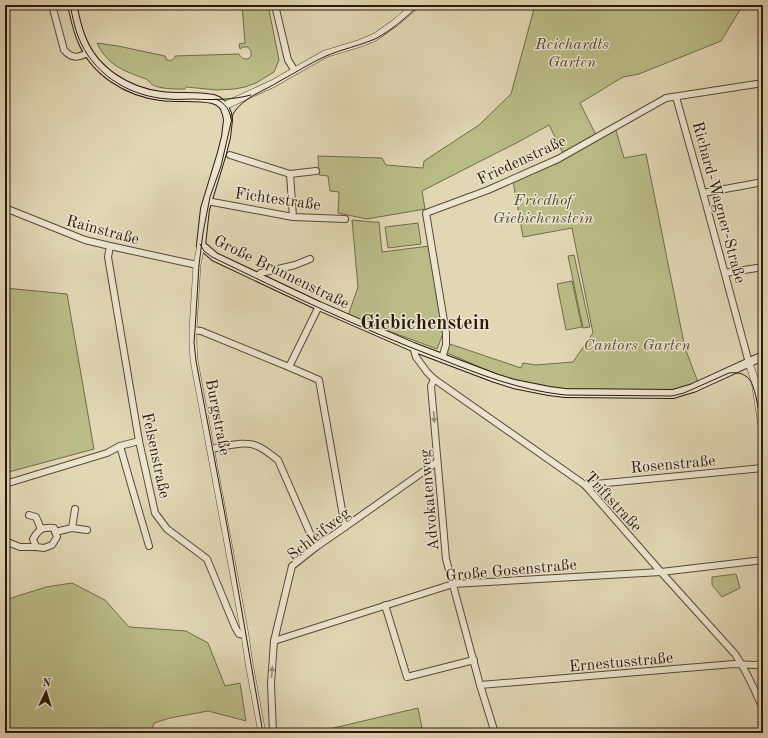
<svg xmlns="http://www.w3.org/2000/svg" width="768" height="738" viewBox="0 0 768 738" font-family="'Old Standard TT',serif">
	<rect width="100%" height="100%" fill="#e1d7b5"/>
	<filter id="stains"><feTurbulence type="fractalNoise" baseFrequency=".005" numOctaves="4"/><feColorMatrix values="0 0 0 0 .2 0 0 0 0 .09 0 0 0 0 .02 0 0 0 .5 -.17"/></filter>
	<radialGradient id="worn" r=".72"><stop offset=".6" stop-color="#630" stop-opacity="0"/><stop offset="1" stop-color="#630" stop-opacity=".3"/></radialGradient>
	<g fill="#babc88" stroke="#726a49">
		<path d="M242 5H268L279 60 274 72 256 83 245 87 234 89 217 90 186 87 185 89H183C175 89 160 89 153 85 149 83 149 80 146 79 124 71 108 66 97 43L118 46 165 56 167 60C171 61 174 60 175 56L239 54C241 58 243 59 248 59L251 56V51L248 47H243L240 49 239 44 245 43Z"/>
		<path d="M535 5H743L721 41 639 74 623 77 580 103 596 135 563 153 549 125 520 141 422 191 425 209 367 219 338 213 339 192 330 191 328 176 319 175 318 156 382 158 386 165 423 168 424 161 479 125 511 94Z"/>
		<path d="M615 127 624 158 646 154 685 348 699 385 672 391H566L514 382 445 352 447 343 521 368 523 363 536 365 573 362 593 333 572 228 523 237 513 181Z"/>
		<path d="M352 220 373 222H379L382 252 429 246 444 331 437 349 348 316 358 287Z"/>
		<path d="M418 223 421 244 388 248 385 227Z"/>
		<path d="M574 255 590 327 583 328 568 256Z"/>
		<path d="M572 281 582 327 566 330 557 284Z"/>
		<path d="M5 288 67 294 94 449 5 473Z"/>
		<path d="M736 574 740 588 722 597 712 585V577Z"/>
		<path d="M72 583 105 600 129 627 186 631 208 643 225 686 240 683 246 721 208 711 170 718 154 723 151 733H5V600L46 587Z"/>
		<path d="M418 708 423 733H326L325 730Z"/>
	</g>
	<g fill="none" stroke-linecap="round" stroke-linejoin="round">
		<defs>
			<g id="minor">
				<path d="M52 5 64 50C72 59 79 58 89 52"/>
				<path d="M275 5 288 60 295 71"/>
				<path d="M676 97 703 193 749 363"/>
				<path d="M230 155 290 174 293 217"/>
				<path d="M290 174 316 171"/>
				<path d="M703 193 763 182"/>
				<path d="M207 201 293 217 345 219"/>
				<path d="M5 208 85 240 110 246 197 265"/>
				<path d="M110 246 108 257 139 441 155 513 167 529 207 559 235 627 239 634 245 635"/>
				<path d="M725 273 763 267"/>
				<path d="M257 276 261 273 295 265 310 259"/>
				<path d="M193 330 201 331 289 367 319 306"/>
				<path d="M413 347 416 357 427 372 434 379 585 485 661 572 735 654C747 672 755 690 763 709"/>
				<path d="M442 358 446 345V333L426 213 488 190 558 159 666 98 763 83"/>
				<path d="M289 367 319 380 345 527"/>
				<path d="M434 379 431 386 446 559 480 685 495 733"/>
				<path d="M120 446 130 481 149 546"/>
				<path d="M211 449C224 447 245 440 257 446 265 449 271 455 278 460L316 547"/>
				<path d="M5 484 107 453 120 446 139 441"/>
				<path d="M585 485 763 468"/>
				<path d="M29 515 36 517 41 529"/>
				<path d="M72 528 75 509"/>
				<path d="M55 532 72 528 87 530"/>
				<path d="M5 541 20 547H36L44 548 52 545 57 537 54 528C42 527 39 529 33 539L36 547"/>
				<path d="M385 605 407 677 474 660"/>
				<path d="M274 641 453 584 661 572 763 560"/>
				<path d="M480 685 734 664 756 665 763 663"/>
				<path d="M273 733 271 684 274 641 292 566 316 547 345 527 437 462"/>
			</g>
			<g id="tertiary">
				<path d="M224 106 272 84 325 54 361 43 375 37 395 23 416 5"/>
				<path d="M201 245 197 265 193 330V341L194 360 245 635 249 663 262 733"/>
				<path d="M749 363 755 381 763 432"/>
			</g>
			<path id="secondary" d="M72 5C75 17 77 29 82 40 95 72 128 92 161 96 178 98 196 96 213 99L218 101 224 106 227 114 228 120 226 137 222 153 205 209 201 245 215 257 319 306 413 347 495 378 514 384 549 391 565 393 673 394 693 388 763 356"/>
		</defs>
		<use href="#minor" stroke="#584835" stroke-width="8"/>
		<use href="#tertiary" stroke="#584835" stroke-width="8"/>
		<use href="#secondary" stroke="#2a180a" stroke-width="10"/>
		<use href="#minor" stroke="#ece5cf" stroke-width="6"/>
		<use href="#tertiary" stroke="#ece5cf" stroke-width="7"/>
		<use href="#secondary" stroke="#ece5cf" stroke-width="8"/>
		<g stroke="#2a180a" stroke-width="1">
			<path d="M70 5C73 18 75 31 81 43 97 77 132 97 169 99 177 100 185 99 193 99 213 100 232 100 251 95"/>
			<path d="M216 99C225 103 230 110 231 119"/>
			<path d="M200 244 204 251 212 257C286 293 361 329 438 358 481 375 519 390 565 395L672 396 684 393 729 373C736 372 744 373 749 379 757 387 761 429 763 442"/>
			<path d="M263 733 226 520 196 361 194 342 195 330 199 265 203 233 210 197 221 166 233 114C243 97 264 91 280 81 295 73 310 63 326 56 342 49 359 46 375 39 392 30 406 18 419 5"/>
		</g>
	</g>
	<defs><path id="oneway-solid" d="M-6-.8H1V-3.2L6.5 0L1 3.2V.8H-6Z"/></defs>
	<g fill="#958976">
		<use href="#oneway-solid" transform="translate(434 417) rotate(86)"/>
		<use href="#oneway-solid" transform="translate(272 672) rotate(-86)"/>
	</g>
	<g text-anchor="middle" stroke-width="3" stroke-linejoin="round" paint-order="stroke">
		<g font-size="16" font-style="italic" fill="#554930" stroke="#ece5cf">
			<text x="572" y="49">Reichardts<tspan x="572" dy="18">Garten</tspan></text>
			<text x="543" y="205">Friedhof<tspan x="543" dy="18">Giebichenstein</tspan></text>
			<text x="637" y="350">Cantors Garten</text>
		</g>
		<g font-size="16" fill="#2a180a" stroke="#ece5cf">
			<text transform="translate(521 159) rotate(-25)" y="6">Friedenstraße</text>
			<text transform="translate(278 198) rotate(8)" y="6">Fichtestraße</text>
			<text transform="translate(720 202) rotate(75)" y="6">Richard-Wagner-Straße</text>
			<text transform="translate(103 229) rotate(15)" y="6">Rainstraße</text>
			<text transform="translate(282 271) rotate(26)" y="6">Große Brunnenstraße</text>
			<text transform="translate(219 417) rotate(79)" y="6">Burgstraße</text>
			<text transform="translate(157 455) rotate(78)" y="6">Felsenstraße</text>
			<text transform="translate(673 463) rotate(-5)" y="6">Rosenstraße</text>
			<text transform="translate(428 500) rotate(-95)" y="6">Advokatenweg</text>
			<text transform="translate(614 501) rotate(47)" y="6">Triftstraße</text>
			<text transform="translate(318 533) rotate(-38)" y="6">Schleifweg</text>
			<text transform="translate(511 569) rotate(-5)" y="6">Große Gosenstraße</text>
			<text transform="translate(621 661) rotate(-5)" y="6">Ernestusstraße</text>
		</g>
		<g font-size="20" font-weight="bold" fill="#2a180a" stroke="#ece5cf">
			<text x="425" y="329">Giebichenstein</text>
		</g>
	</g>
	<rect width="768" height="738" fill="none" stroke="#e1d7b5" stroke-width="20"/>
	<rect x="6" y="6" width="756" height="726" fill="none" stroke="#2a180a" stroke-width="2"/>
	<rect x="10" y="10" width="748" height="718" fill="none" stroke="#2a180a"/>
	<g transform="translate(46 692) rotate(4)" stroke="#ece5cf" stroke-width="3" paint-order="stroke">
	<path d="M0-3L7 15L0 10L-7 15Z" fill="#2a180a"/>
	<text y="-6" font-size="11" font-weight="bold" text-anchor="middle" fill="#2a180a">N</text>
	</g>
	<rect width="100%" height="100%" filter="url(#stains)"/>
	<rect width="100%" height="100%" fill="url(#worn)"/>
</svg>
